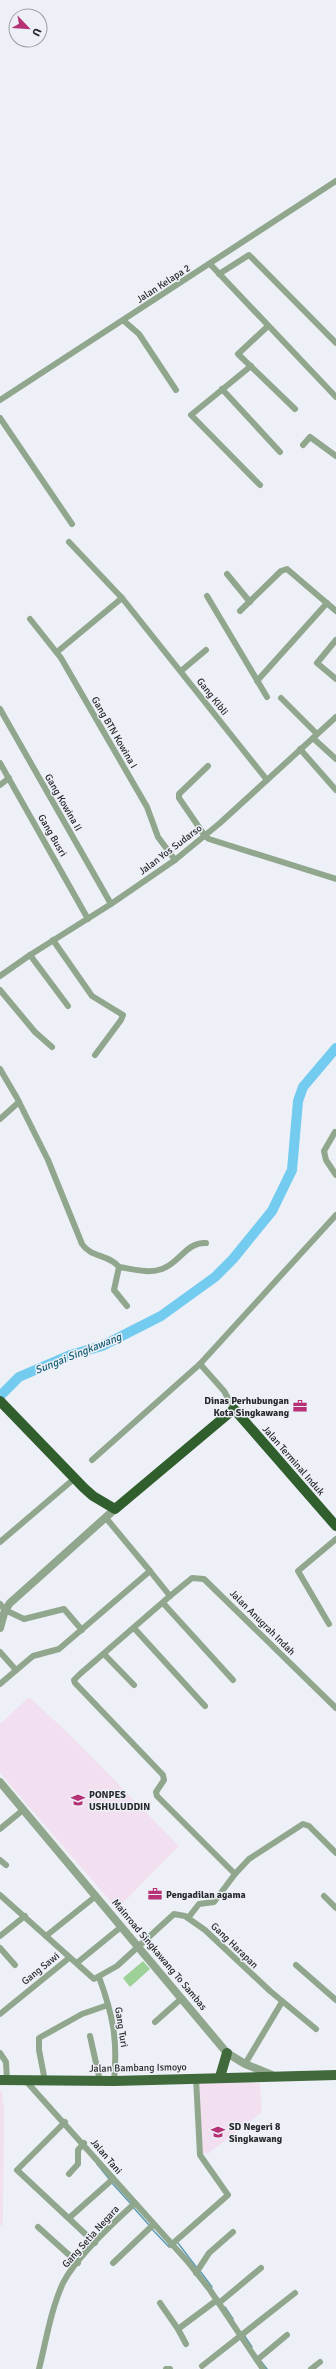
<svg xmlns="http://www.w3.org/2000/svg" width="336" height="2369" viewBox="0 0 336 2369" font-family="Signika,sans-serif">
	<rect width="100%" height="100%" fill="#edf0f7"/>
	<g fill="#f2e0f1">
		<path d="M29 1697 71 1736 179 1846 117 1909 0 1773V1724Z"/>
		<path d="M200 2083H260L262 2112 209 2153 201 2154Z"/>
		<path d="M0 2091H2L4 2109 3 2225H0Z"/>
	</g>
	<path fill="#9ed197" d="M143 1961 150 1969 130 1987 123 1978Z"/>
	<g fill="none" stroke-linecap="round" stroke-linejoin="round">
		<g stroke="#5c9ab4" stroke-width="1.5">
			<path d="M97 2164 110 2180"/>
			<path d="M112 2183 131 2204"/>
			<path d="M133 2207 149 2225"/>
			<path d="M151 2228 169 2247"/>
			<path d="M178 2243 197 2268"/>
			<path d="M200 2271 212 2287"/>
			<path d="M225 2307 233 2319"/>
			<path d="M244 2335 252 2347"/>
			<path d="M260 2360 267 2369"/>
		</g>
		<path stroke="#73cbef" stroke-width="10" d="M0 1396 19 1377 70 1355 102 1346 161 1316 215 1277 233 1259 272 1211 292 1170 298 1101 303 1087 336 1048"/>
		<g stroke="#90a78d" stroke-width="6">
			<path d="M210 264 336 397"/>
			<path d="M219 274 249 255 336 343"/>
			<path d="M124 321 139 334 176 390"/>
			<path d="M268 326 238 354 295 409"/>
			<path d="M251 366 191 415 260 485"/>
			<path d="M222 389 280 452"/>
			<path d="M0 400 336 181"/>
			<path d="M0 418 72 524"/>
			<path d="M303 445 310 437 336 456"/>
			<path d="M69 542 122 598 267 780"/>
			<path d="M227 574 250 602"/>
			<path d="M207 596 267 697"/>
			<path d="M240 611 281 571 287 569 336 611"/>
			<path d="M30 619 61 658 147 807 158 837 175 860"/>
			<path d="M336 640 317 663 336 679"/>
			<path d="M57 652 122 598"/>
			<path d="M181 671 206 650"/>
			<path d="M257 681 327 603"/>
			<path d="M281 698 317 734"/>
			<path d="M0 709 111 904"/>
			<path d="M313 738 336 759"/>
			<path d="M300 749 336 790"/>
			<path d="M0 763 88 919"/>
			<path d="M208 766 179 794V798L205 836 209 839 336 879"/>
			<path d="M0 785 9 778"/>
			<path d="M53 940 92 996 123 1015 121 1020 95 1055"/>
			<path d="M30 955 68 1006"/>
			<path d="M0 976 30 955 111 904 175 860 220 823 336 717"/>
			<path d="M0 990 35 1032 52 1047"/>
			<path d="M0 1069 17 1098 48 1160 82 1244C91 1258 109 1254 119 1267L114 1290 127 1306"/>
			<path d="M0 1119 19 1102"/>
			<path d="M335 1132 324 1151 326 1160 336 1175"/>
			<path d="M119 1267C132 1269 149 1274 162 1269 180 1263 186 1242 206 1243"/>
			<path d="M234 1409 224 1391 200 1364 336 1215"/>
			<path d="M92 1460 200 1364"/>
			<path d="M0 1542 75 1478"/>
			<path d="M150 1571 170 1596 80 1674 74 1680 75 1683 163 1775 164 1780 156 1792 157 1796 235 1874"/>
			<path d="M170 1596 192 1578 204 1579 336 1708"/>
			<path d="M163 1603 233 1680"/>
			<path d="M0 1604 5 1610 24 1619 64 1609 82 1630"/>
			<path d="M329 1624 298 1571 336 1539"/>
			<path d="M134 1628 205 1706"/>
			<path d="M0 1652 16 1670"/>
			<path d="M104 1654 134 1685"/>
			<path d="M0 1684 33 1656 59 1649 150 1571 106 1518"/>
			<path d="M0 1829 23 1810"/>
			<path d="M0 1860 6 1865"/>
			<path d="M0 1895 94 1979 117 1966 174 1914 185 1916 205 1930 270 1991 316 2029"/>
			<path d="M324 1896 336 1908"/>
			<path d="M188 1918 199 1904 214 1902 235 1874 249 1859 303 1824 309 1826 336 1853"/>
			<path d="M0 1936 25 1916"/>
			<path d="M46 1936 96 1896"/>
			<path d="M0 1948 15 1965"/>
			<path d="M78 1962 121 1927"/>
			<path d="M296 1965 336 2000"/>
			<path d="M99 1977C113 2015 118 2040 114 2081"/>
			<path d="M0 2014 69 1958"/>
			<path d="M155 2022 182 1998"/>
			<path d="M90 2036 100 2081"/>
			<path d="M0 2053 6 2062 7 2080"/>
			<path d="M245 2064 282 2002"/>
			<path d="M26 2081 188 2262 210 2290 263 2369"/>
			<path d="M45 2081 39 2050V2038L82 2014 108 2005"/>
			<path d="M65 2122 17 2170 95 2243"/>
			<path d="M69 2174 78 2164V2150L84 2143"/>
			<path d="M69 2218 113 2179"/>
			<path d="M38 2227 78 2263"/>
			<path d="M171 2245 228 2195 200 2155 196 2078"/>
			<path d="M113 2263 153 2225"/>
			<path d="M196 2273 209 2253 233 2232"/>
			<path d="M160 2303 178 2329"/>
			<path d="M219 2303 261 2268"/>
			<path d="M186 2344 178 2329 217 2300"/>
			<path d="M257 2360 287 2335"/>
			<path d="M202 2366 295 2293"/>
			<path d="M39 2369C46 2341 51 2309 63 2283 75 2259 114 2222 135 2203"/>
			<path d="M166 2369H170"/>
			<path d="M311 2369 320 2362"/>
		</g>
		<g stroke="#90a78d" stroke-width="8">
			<path d="M0 1628 5 1610 10 1603 115 1509"/>
			<path d="M0 1782 227 2053 245 2064 272 2075"/>
		</g>
		<g stroke="#40693c" stroke-width="10">
			<path d="M220 2077 227 2053"/>
			<path d="M0 2080 114 2081 336 2075"/>
		</g>
		<path stroke="#305e2d" stroke-width="10" d="M0 1401 84 1488 93 1496 115 1509 234 1409 336 1526"/>
	</g>
	<defs>
		<symbol id="office-bare" viewBox="-9 -9 18 18"><path d="M-6-3h4V-5.5h4V-3h4V5H-6ZM-1-4.5V-3h2v-1.5ZM-6 0V1H6V0Z" fill="#b63176" stroke="#edf0f7" stroke-width="2.5" paint-order="stroke"/></symbol>
		<symbol id="school-bare" viewBox="-9 -9 18 18"><path d="M0-5L7-2L0 1L-7-2ZM-4 1L0 2.5L4 1V4Q0 6-4 4Z" fill="#b63176" stroke="#edf0f7" stroke-width="2.5" paint-order="stroke"/></symbol>
	</defs>
	<g fill-rule="evenodd">
		<use href="#office-bare" x="290" y="1396" width="20" height="20"/>
		<use href="#school-bare" x="68" y="1790" width="20" height="20"/>
		<use href="#office-bare" x="145" y="1884" width="20" height="20"/>
		<use href="#school-bare" x="208" y="2122" width="20" height="20"/>
	</g>
	<g text-anchor="middle" stroke-width="3" stroke-linejoin="round" paint-order="stroke">
		<g font-size="10" fill="#28292c" stroke="#edf0f7">
			<text transform="translate(163 283) rotate(-33)" y="4">Jalan Kelapa 2</text>
			<text transform="translate(213 696) rotate(52)" y="4">Gang Kibli</text>
			<text transform="translate(115 732) rotate(60)" y="4">Gang BTN Kowina I</text>
			<text transform="translate(64 802) rotate(60)" y="4">Gang Kowina II</text>
			<text transform="translate(53 835) rotate(60)" y="4">Gang Busri</text>
			<text transform="translate(170 849) rotate(-37)" y="4">Jalan Yos Sudarso</text>
			<text transform="translate(294 1460) rotate(49)" y="4">Jalan Terminal Induk</text>
			<text transform="translate(263 1622) rotate(45)" y="4">Jalan Anugrah Indah</text>
			<text transform="translate(235 1945) rotate(44)" y="4">Gang Harapan</text>
			<text transform="translate(160 1954) rotate(50)" y="4">Mainroad Singkawang To Sambas</text>
			<text transform="translate(40 1968) rotate(-39)" y="4">Gang Sawi</text>
			<text transform="translate(122 2027) rotate(81)" y="4">Gang Turi</text>
			<text transform="translate(138 2067) rotate(-1)" y="4">Jalan Bambang Ismoyo</text>
			<text transform="translate(107 2156) rotate(50)" y="4">Jalan Tani</text>
			<text transform="translate(90 2236) rotate(-48)" y="4">Gang Setia Negara</text>
		</g>
		<g font-size="10" font-weight="bold" fill="#28292c" stroke="#edf0f7" text-anchor="start">
			<text x="289" y="1404" text-anchor="end">Dinas Perhubungan<tspan x="289" dy="12">Kota Singkawang</tspan></text>
			<text x="89" y="1798">PONPES<tspan x="89" dy="12">USHULUDDIN</tspan></text>
			<text x="166" y="1898">Pengadilan agama</text>
			<text x="229" y="2130">SD Negeri 8<tspan x="229" dy="12">Singkawang</tspan></text>
		</g>
		<g font-size="11" font-style="italic" fill="#185f77" stroke="#edf0f7">
			<text transform="translate(78 1353) rotate(-22)" y="4">Sungai Singkawang</text>
		</g>
	</g>
	<g transform="translate(28 28) rotate(115)"><circle r="19" fill="#edf0f7" stroke="#9ea0a6"/>
	<path d="M0-3L7 15L0 10L-7 15Z" fill="#b63176"/>
	<text y="-6" font-size="11" font-weight="bold" text-anchor="middle" fill="#28292c">U</text>
	</g>
</svg>
